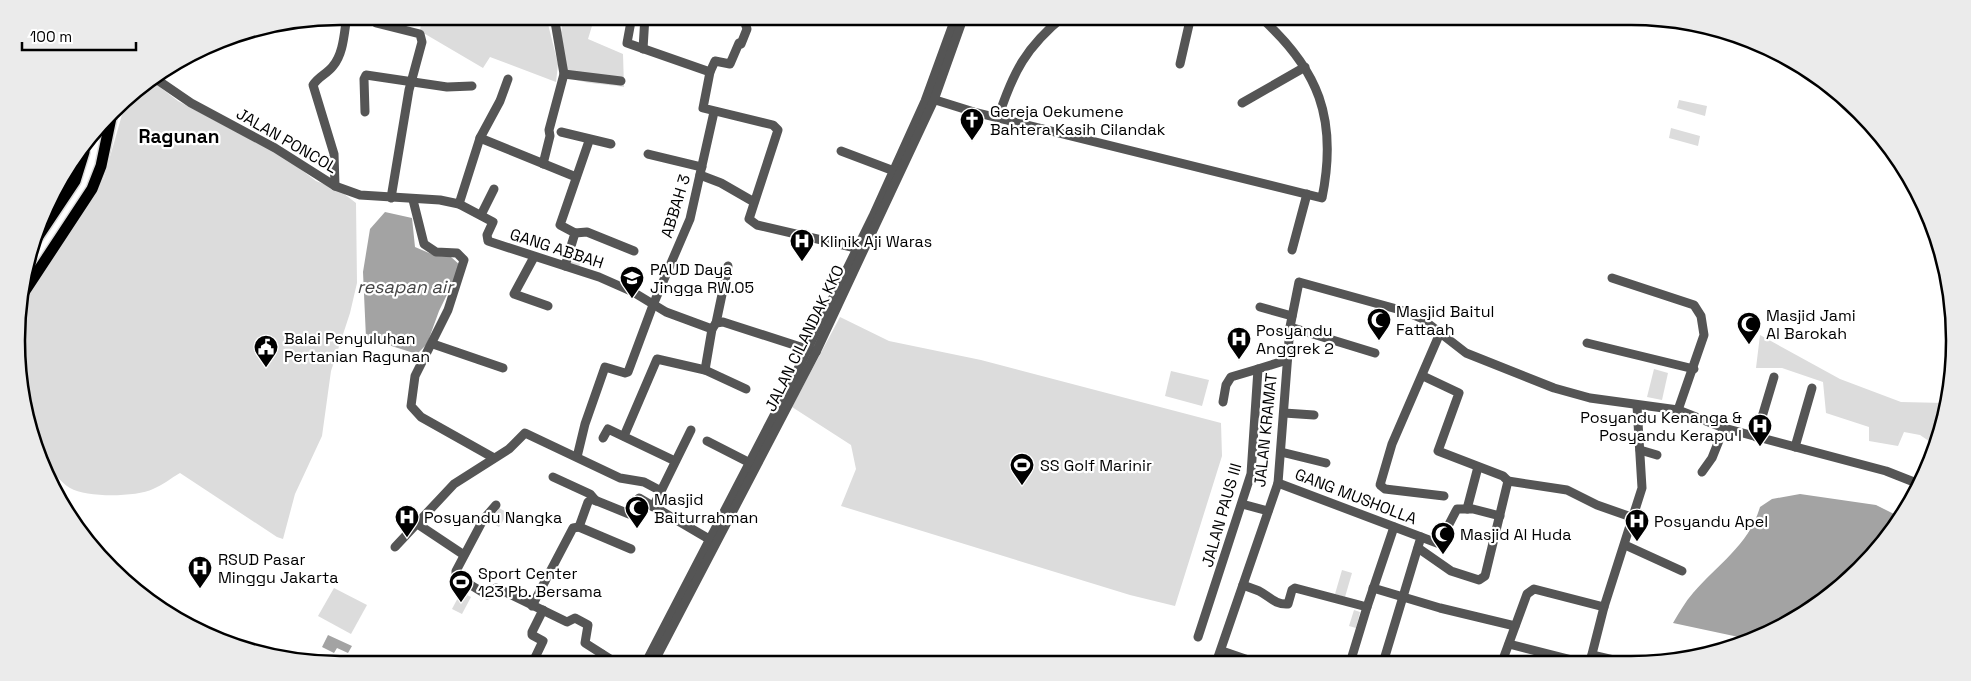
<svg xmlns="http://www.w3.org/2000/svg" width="1971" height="681" viewBox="0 0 1971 681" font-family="'Space Grotesk',sans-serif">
	<rect width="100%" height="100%" fill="#fff"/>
	<g fill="#dcdcdc">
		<path d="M422 16H546L558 64 556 82 490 57 483 68 420 31Z"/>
		<path d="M563 16H595L588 39 623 54 624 87C608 84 581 84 568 77L561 33Z"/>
		<path d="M152 81 178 101 286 158 316 181 339 190 356 203 357 283 350 313 331 371 322 436 295 494 283 539 277 537 180 473C171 478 163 485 153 489 136 497 87 498 70 488 50 476 33 438 27 416L20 310 104 178 127 97Z"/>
		<path d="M1679 100 1707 106 1705 116 1677 108Z"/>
		<path d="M1671 128 1700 136 1698 146 1669 138Z"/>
		<path d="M569 251 583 255 578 270 564 265Z"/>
		<path d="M840 317 889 341 981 360 1221 423 1222 456 1175 606 1130 595 841 506 856 469 851 445 792 407Z"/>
		<path d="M1760 335 1840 379 1901 402 1945 403 1944 424 1935 445 1920 435 1904 432 1898 446 1869 441V427L1826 413 1823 382 1782 368H1756Z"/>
		<path d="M1654 369 1668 373 1662 400 1647 397Z"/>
		<path d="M1171 371 1209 380 1202 406 1165 396Z"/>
		<path d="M499 508 508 513 499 527 491 522Z"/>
		<path d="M1342 570 1352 573 1345 597 1335 594Z"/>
		<path d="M334 588 367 605 351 634 318 616Z"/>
		<path d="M461 592 471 597 462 614 452 609Z"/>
		<path d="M1354 610 1360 612 1356 628 1349 626Z"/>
	</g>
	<g fill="#a3a3a3">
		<path d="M385 212 412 218 415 247 436 256 451 257 461 266 439 311 427 344 417 354 366 338 363 272 370 229Z"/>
		<path d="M1800 494 1876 505 1900 517 1845 584 1774 631 1748 639 1673 623C1679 613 1685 602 1693 593 1717 565 1749 545 1760 507L1772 499Z"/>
		<path d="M328 635 352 646 348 653 337 648 334 653 322 647Z"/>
	</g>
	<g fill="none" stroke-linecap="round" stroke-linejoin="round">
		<defs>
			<g id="major">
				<path d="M37 238 75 181 84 152"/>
				<path d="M19 300 92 189 101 166 111 118"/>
			</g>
		</defs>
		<use href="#major" stroke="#dbdbdb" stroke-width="14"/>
		<g stroke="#555" stroke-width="9">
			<path d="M632 16 627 43 710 72"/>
			<path d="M729 16 745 23 747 29 741 44"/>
			<path d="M376 23 420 34 422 42 409 90 391 198"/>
			<path d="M739 43 730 64 715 61 710 72 703 108 773 125 778 130 749 219 757 225 856 248"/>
			<path d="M643 49 645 16"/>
			<path d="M1180 64 1191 16"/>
			<path d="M564 74 621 81"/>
			<path d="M156 79 191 103 275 148 335 186 360 195 440 200 459 204 493 222 487 235 488 241 491 242 599 277 633 292 666 312 712 329 716 323 723 322 816 352"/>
			<path d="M929 98 974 112 1322 198C1338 119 1319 69 1259 16"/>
			<path d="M1242 103 1305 67"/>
			<path d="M365 112 364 79 366 75 447 87 472 86"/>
			<path d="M998 118C1013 72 1026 47 1064 16"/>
			<path d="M561 132 611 144"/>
			<path d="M480 138 576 177"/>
			<path d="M841 151 894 171"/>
			<path d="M648 154 702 167"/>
			<path d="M543 164 550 136 549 130 564 74 554 16"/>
			<path d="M700 175 721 183 754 202"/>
			<path d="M335 186 334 154 313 85C319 76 327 74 333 66 344 53 344 32 347 16"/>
			<path d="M413 200 424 244 436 252 457 253 464 260 448 310 415 376 411 406 421 417 494 458"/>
			<path d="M459 204 480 138 500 101 508 79"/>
			<path d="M481 215 494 189"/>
			<path d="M575 233 587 232 634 251"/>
			<path d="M1292 250 1307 194"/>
			<path d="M534 257 514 294 548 306"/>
			<path d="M565 266 575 233 560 225 589 141"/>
			<path d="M1612 278 1694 305 1701 316 1704 335 1678 410"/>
			<path d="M1260 307 1292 316"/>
			<path d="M716 323 728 266"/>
			<path d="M1290 327 1375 353"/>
			<path d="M712 329 705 370 746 389"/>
			<path d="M1440 333 1392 444 1380 485 1385 489 1444 496"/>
			<path d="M1587 343 1694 369"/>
			<path d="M433 344 503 368"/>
			<path d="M1223 402 1226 385 1231 377 1258 369"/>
			<path d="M1284 413 1314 415"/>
			<path d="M624 436 657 359 705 370"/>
			<path d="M1756 437 1774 377"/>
			<path d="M603 438 608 429 675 461"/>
			<path d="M707 441 754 465"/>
			<path d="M1795 447 1812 388"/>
			<path d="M1640 450 1657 455"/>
			<path d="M1281 452 1326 463"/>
			<path d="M577 457 585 424 605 367 625 373 628 372 653 305 690 219 714 112"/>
			<path d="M1702 472 1712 458 1724 428"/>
			<path d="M553 477 590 494 596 501"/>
			<path d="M1508 481 1567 490 1597 505 1634 518"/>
			<path d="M1278 483 1421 537 1383 663"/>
			<path d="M661 491 691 430"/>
			<path d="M1242 504 1268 511"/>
			<path d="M496 505 483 520 456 571V576L487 595 496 588 499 589 567 622 575 618 588 625 585 643 618 664"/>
			<path d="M1467 509 1478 467"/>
			<path d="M416 523 464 555"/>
			<path d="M579 527 588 502 592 499 629 514 639 498 709 539"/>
			<path d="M1421 537 1437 543 1442 531 1446 530 1457 509H1473L1500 516"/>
			<path d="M1625 545 1682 571"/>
			<path d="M395 547 454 484 509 449 525 433 620 478 644 482 661 491 653 507"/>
			<path d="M1418 548 1451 571 1479 580 1485 576 1508 481 1503 476 1438 451 1459 393 1423 376"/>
			<path d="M1243 585C1248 587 1254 589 1259 591 1269 596 1275 605 1288 604L1292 590 1295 588 1367 607 1394 527"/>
			<path d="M1373 588 1440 608 1515 626"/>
			<path d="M532 606 573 528 579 527 631 549"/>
			<path d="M1198 637 1251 474 1258 369 1287 360"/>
			<path d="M1509 644 1580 662"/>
			<path d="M1222 651 1257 663"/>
			<path d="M1592 655 1622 662"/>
			<path d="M1502 662 1527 594 1534 589 1604 607 1642 488 1637 406"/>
			<path d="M1590 662 1604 607"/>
			<path d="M1216 663 1278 483 1290 327 1299 282 1404 311 1421 318 1466 353 1554 388 1590 398 1678 410 1724 428 1886 471 1919 484"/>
			<path d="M1350 663 1367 607"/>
			<path d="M532 664 543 641 532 635V632L543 610"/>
			<path d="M596 664 602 654"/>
			<path d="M645 664 794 377 873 216 925 101 956 16"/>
			<path d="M653 664 816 352 934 100 964 16"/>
		</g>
		<use href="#major" stroke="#000" stroke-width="11"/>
	</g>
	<defs>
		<symbol id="church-pin" viewBox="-11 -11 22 30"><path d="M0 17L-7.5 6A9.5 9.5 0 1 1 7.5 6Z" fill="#000" stroke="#fff"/><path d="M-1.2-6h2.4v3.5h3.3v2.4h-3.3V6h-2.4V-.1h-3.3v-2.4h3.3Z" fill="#fff"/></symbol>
		<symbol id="hospital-pin" viewBox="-11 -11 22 30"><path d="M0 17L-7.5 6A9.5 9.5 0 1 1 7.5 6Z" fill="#000" stroke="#fff"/><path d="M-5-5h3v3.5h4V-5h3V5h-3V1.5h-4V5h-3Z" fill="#fff"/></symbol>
		<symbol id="school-pin" viewBox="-11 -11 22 30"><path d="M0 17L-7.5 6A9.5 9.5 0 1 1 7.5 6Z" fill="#000" stroke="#fff"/><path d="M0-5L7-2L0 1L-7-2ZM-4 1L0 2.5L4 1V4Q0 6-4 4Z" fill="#fff"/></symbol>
		<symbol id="mosque-pin" viewBox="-11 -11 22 30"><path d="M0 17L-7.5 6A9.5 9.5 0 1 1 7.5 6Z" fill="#000" stroke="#fff"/><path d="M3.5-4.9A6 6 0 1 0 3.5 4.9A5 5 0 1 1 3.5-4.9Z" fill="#fff"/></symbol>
		<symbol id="civic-pin" viewBox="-11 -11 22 30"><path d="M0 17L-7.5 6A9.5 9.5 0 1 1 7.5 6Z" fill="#000" stroke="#fff"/><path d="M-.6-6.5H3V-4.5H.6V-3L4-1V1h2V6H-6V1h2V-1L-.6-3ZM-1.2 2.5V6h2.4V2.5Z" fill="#fff"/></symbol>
		<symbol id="stadium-pin" viewBox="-11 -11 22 30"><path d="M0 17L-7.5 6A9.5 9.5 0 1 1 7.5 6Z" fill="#000" stroke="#fff"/><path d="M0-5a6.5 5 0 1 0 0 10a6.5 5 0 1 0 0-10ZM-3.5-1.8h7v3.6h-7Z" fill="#fff"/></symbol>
	</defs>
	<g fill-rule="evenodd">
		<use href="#church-pin" x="958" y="106" width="28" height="38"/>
		<use href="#hospital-pin" x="788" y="227" width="28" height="38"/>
		<use href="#school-pin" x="618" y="264" width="28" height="38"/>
		<use href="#mosque-pin" x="1365" y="306" width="28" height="38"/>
		<use href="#mosque-pin" x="1735" y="310" width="28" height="38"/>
		<use href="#hospital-pin" x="1225" y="325" width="28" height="38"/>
		<use href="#civic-pin" x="252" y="333" width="28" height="38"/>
		<use href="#hospital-pin" x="1746" y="412" width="28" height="38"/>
		<use href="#stadium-pin" x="1008" y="451" width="28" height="38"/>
		<use href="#mosque-pin" x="623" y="494" width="28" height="38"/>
		<use href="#hospital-pin" x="393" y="503" width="28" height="38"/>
		<use href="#hospital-pin" x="1623" y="507" width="28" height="38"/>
		<use href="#mosque-pin" x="1429" y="520" width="28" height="38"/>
		<use href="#hospital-pin" x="186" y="554" width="28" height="38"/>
		<use href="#stadium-pin" x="447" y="568" width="28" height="38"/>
	</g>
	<g text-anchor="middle" stroke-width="4.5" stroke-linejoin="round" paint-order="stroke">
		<g font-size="16" fill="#000" stroke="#fff" text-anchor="start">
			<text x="990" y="117">Gereja Oekumene<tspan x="990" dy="18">Bahtera Kasih Cilandak</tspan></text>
			<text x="820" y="247">Klinik Aji Waras</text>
			<text x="650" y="275">PAUD Daya<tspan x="650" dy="18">Jingga RW.05</tspan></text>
			<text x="1396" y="317">Masjid Baitul<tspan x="1396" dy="18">Fattaah</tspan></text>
			<text x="1766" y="321">Masjid Jami<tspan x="1766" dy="18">Al Barokah</tspan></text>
			<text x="1256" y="336">Posyandu<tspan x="1256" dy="18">Anggrek 2</tspan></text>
			<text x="284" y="344">Balai Penyuluhan<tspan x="284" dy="18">Pertanian Ragunan</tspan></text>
			<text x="1742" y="423" text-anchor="end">Posyandu Kenanga &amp;<tspan x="1742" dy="18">Posyandu Kerapu I</tspan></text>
			<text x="1040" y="471">SS Golf Marinir</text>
			<text x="654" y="505">Masjid<tspan x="654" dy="18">Baiturrahman</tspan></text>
			<text x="424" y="523">Posyandu Nangka</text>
			<text x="1654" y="527">Posyandu Apel</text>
			<text x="1460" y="540">Masjid Al Huda</text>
			<text x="218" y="565">RSUD Pasar<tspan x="218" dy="18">Minggu Jakarta</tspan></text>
			<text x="478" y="579">Sport Center<tspan x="478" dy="18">123 Pb. Bersama</tspan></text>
		</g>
		<g font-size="16" fill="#000" stroke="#fff">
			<text transform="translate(287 140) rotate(30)" y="6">JALAN PONCOL</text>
			<text transform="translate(675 206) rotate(-73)" y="6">ABBAH 3</text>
			<text transform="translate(557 248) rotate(18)" y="6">GANG ABBAH</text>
			<text transform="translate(804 338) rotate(-64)" y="6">JALAN CILANDAK KKO</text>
			<text transform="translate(1265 430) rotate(-84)" y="6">JALAN KRAMAT</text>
			<text transform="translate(1356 496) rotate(21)" y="6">GANG MUSHOLLA</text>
			<text transform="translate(1221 515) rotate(-74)" y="6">JALAN PAUS III</text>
		</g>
		<g font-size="18" font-style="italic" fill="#444" stroke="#fff">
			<text x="405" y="293">resapan air</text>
		</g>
		<g font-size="19" font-weight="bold" fill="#000" stroke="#fff">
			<text x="179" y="143">Ragunan</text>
		</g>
	</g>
	<path d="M0 0H1971V681H0ZM340 25H1631A315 315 0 0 1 1946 340V341A315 315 0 0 1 1631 656H340A315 315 0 0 1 25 341V340A315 315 0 0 1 340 25Z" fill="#ebebeb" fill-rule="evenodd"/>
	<path fill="none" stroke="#000" stroke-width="2.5" d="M340 25H1631A315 315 0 0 1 1946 340V341A315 315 0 0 1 1631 656H340A315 315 0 0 1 25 341V340A315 315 0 0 1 340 25Z"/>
	<path d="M22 42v8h114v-8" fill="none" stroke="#000000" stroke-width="2.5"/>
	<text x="30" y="42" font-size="15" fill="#000000" stroke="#ffffff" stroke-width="4" paint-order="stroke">100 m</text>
</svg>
